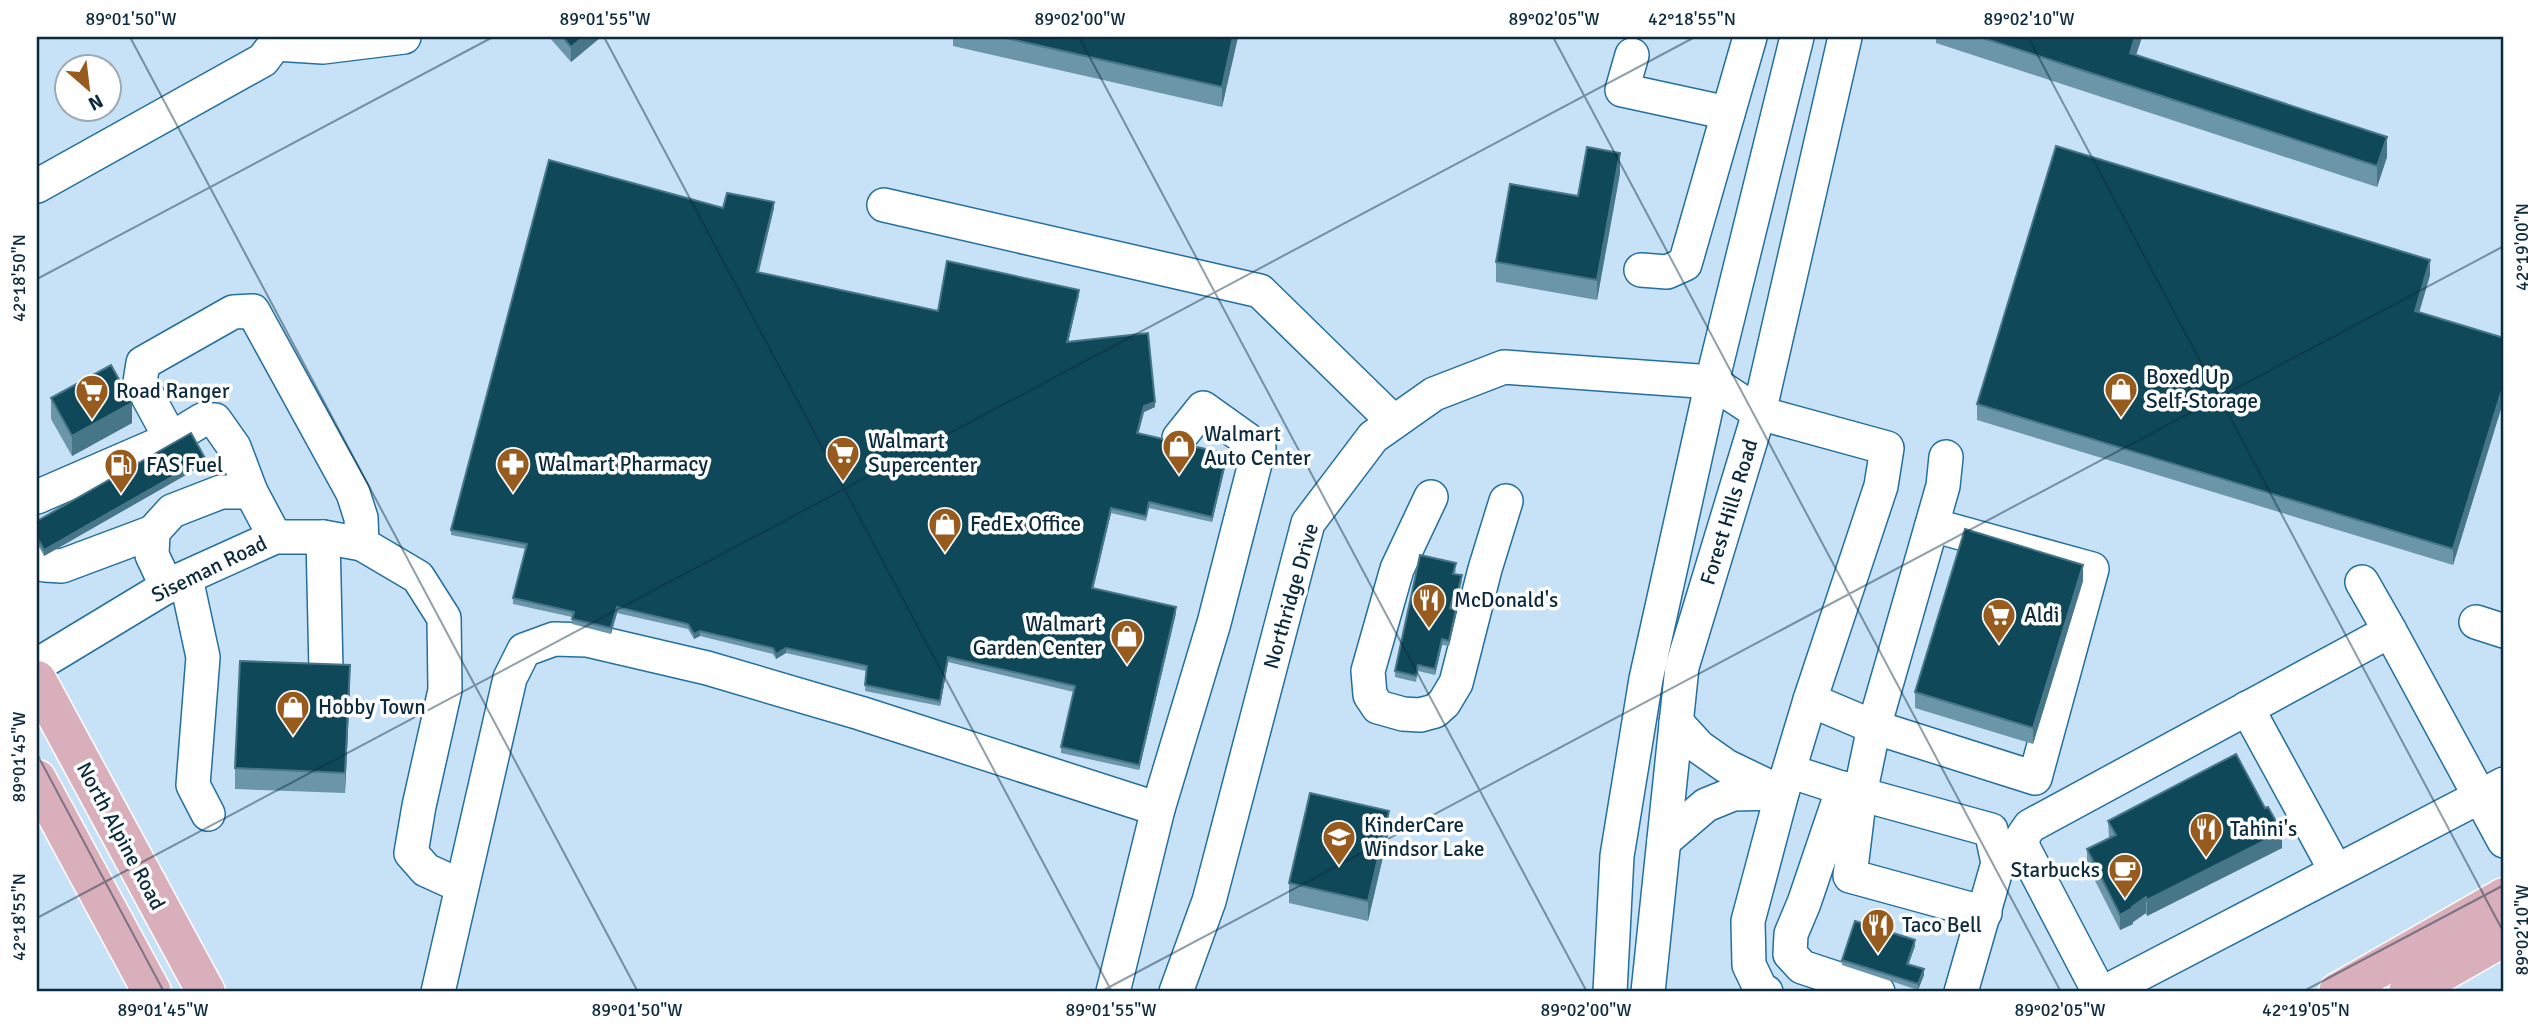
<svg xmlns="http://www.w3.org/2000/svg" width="2541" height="1029" viewBox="0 0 2541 1029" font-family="Signika,sans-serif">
	<rect width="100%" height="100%" fill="#c7e2f7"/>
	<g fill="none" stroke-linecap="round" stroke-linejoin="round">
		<defs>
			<g id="minor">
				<path d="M275 44 323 47 404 37"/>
				<path d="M1632 55 1622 90 1728 113"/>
				<path d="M37 186 263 60 275 44 277 37"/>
				<path d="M884 205 1260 291 1394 422"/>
				<path d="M1641 270 1667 272 1685 264 1750 37"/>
				<path d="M171 439 140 382 143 363 233 312 253 311 353 493 361 518 362 544"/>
				<path d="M1946 457 1943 486 1874 727 1860 794 1850 876 1985 913"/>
				<path d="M37 497 171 439 202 420H215L234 447 251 492"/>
				<path d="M1431 497 1397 569 1368 671 1370 695 1378 707 1403 714 1420 715 1435 711 1444 703 1456 683 1485 569 1506 501"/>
				<path d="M323 537 326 671"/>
				<path d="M37 552 45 565 62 566 153 532"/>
				<path d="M186 578 203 657 193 785 208 814"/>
				<path d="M167 587 152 555 153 532 172 511 221 492H251L275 537"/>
				<path d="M2476 622 2504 631"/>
				<path d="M2390 631 2504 841"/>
				<path d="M37 665 171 584 275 537H323L362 544 418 577 444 618 445 690 419 806 411 853 426 870 461 886"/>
				<path d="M1810 700 1874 727 2035 778 2092 569 1932 525"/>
				<path d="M2247 708 2336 871"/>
				<path d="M1789 771 1860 794 1991 830 1998 863 1961 992"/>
				<path d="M1843 788 1804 903 1791 934 1790 954 1802 967 1878 992"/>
				<path d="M1664 841 1706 805 1733 794 1782 793 1726 766 1699 747 1676 722"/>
				<path d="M438 992 510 678 524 650 554 639 587 640 707 668 860 713 1158 809"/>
				<path d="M1113 992 1158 809 1214 623 1259 448 1203 408 1179 438"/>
				<path d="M1176 992 1209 901 1308 523 1373 437 1434 394 1504 367 1712 382 1759 413 1887 448 1881 486 1810 700 1782 793 1748 921 1749 965 1761 990 1766 992"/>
				<path d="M1610 992 1617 856 1646 679 1712 382 1797 37"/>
				<path d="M1648 992 1682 667 1759 413 1845 37"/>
				<path d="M2099 992 2023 847V836L2030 826 2390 631 2362 582"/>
				<path d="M2105 992 2504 784"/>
			</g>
			<g id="major">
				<path d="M37 680 206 992"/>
				<path d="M37 779 152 992"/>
				<path d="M2338 992 2504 897"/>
				<path d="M2408 992 2504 937"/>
			</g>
		</defs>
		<use href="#minor" stroke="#246f9e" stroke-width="36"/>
		<use href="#major" stroke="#fff" stroke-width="41"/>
		<use href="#minor" stroke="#fff" stroke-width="33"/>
		<use href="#major" stroke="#daafbc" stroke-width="38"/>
	</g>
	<g fill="#6b95a8">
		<path d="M549 37H601L571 62Z"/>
		<path d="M953 37H1238L1222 107 953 46Z"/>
		<path d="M1936 37H2142L2136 55 2387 157 2377 187 1936 43Z"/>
		<path d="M1620 173 1597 300 1496 282V262L1578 196Z"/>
		<path d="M723 208H774L759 272 938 311 1079 295 1068 342 1155 407 1144 412 1138 434 1227 459 1212 522 1149 508 1146 521 1111 513 1093 588 1176 613 1139 770 1061 753V747L1074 692 948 662 940 706 865 691 866 671 786 653 776 659 773 654 700 636 694 639 688 629 617 613 611 634 572 624V617L513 604V598L526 549 451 535V530Z"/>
		<path d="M2430 275 2419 312 2504 338V399L2453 565 1977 420V404Z"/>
		<path d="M51 398 132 423 72 456 51 419Z"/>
		<path d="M205 464 44 556 37 543V521Z"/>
		<path d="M1456 569 1455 574 1462 581 1458 597 1455 596 1452 609 1456 615 1449 646 1442 645 1435 675 1418 671 1416 682 1395 677V671Z"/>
		<path d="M2083 581 2033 744 1915 708V692Z"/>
		<path d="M350 686 345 793 235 789V768Z"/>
		<path d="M2108 821 2282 848 2147 916 2146 913 2133 922V924L2120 930 2087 865V849L2109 838Z"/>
		<path d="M1389 831 1368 921 1289 903V883Z"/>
		<path d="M1915 946 1908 964 1924 975 1918 990 1842 965V960Z"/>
	</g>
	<g fill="#467688">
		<path d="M583 37H601L571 62V47Z"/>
		<path d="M1233 37H1238L1222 107V87Z"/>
		<path d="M2135 37H2142L2130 73V53Z"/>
		<path d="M2387 137V157L2377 187V166Z"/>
		<path d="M1620 153V173L1597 300V280Z"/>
		<path d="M774 202V208L757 277V272Z"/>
		<path d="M2430 260V275L2415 327V311Z"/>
		<path d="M1079 290V295L1067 347V342Z"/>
		<path d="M2504 383V399L2453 565V549Z"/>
		<path d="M1155 402V407L1144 412 1137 439V433L1144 406Z"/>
		<path d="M132 403V423L72 456V436Z"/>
		<path d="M1227 454V459L1212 522V517Z"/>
		<path d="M205 458V464L44 556V550Z"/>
		<path d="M1111 508V513L1092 594V588Z"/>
		<path d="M2083 565V581L2033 744V728Z"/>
		<path d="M617 607V613L611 634V628Z"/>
		<path d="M1176 607V613L1139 770V765Z"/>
		<path d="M1456 610V615L1449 646V641Z"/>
		<path d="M700 631V636L694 639V634Z"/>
		<path d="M1442 639V645L1435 675V669Z"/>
		<path d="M786 648V653L776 659V654Z"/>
		<path d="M948 657V662L940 706V701Z"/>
		<path d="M350 665V686L345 793V773Z"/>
		<path d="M1389 811V831L1368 921V901Z"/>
		<path d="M2282 832V848L2147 916V900Z"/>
		<path d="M2146 897V913L2133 922V924L2120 930V915Z"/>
		<path d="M1915 940V946L1907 969V964Z"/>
		<path d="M1924 969V975L1918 990V984Z"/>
	</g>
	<g fill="#0f4858" stroke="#467688" stroke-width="2">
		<path d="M563 37H583L571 47Z"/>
		<path d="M1001 37H1233L1222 87Z"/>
		<path d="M1980 37H2135L2130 53 2387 137 2377 166Z"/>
		<path d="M2056 146 2430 260 2415 311 2504 338V383L2453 549 1977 404Z"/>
		<path d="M1587 147 1620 153 1597 280 1496 262 1510 184 1578 196Z"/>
		<path d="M549 160 723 208 727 193 774 202 757 272 938 311 947 261 1079 290 1067 342 1148 333 1155 402 1144 406 1137 433 1227 454 1212 517 1149 502 1146 516 1111 508 1092 588 1176 607 1139 765 1061 747 1075 686 948 657 940 701 865 685 867 666 786 648 776 654 773 648 700 631 694 634 688 624 617 607 611 628 572 619 574 612 513 598 527 544 451 530Z"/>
		<path d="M111 365 132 403 72 436 51 398Z"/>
		<path d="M191 433 205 458 44 550 37 537V521Z"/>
		<path d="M1965 529 2083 565 2033 728 1915 692Z"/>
		<path d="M1420 555 1456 563 1453 574 1462 575 1458 591 1455 590 1450 608 1456 610 1449 641 1442 639 1435 669 1418 665 1416 676 1395 671Z"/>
		<path d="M240 661 350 665 345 773 235 768Z"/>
		<path d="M2236 754 2265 808 2268 807 2282 832 2147 900 2146 897 2132 907 2133 908 2120 915 2087 849 2116 835 2108 821Z"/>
		<path d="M1310 793 1389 811 1368 901 1289 883Z"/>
		<path d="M1855 921 1915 940 1907 964 1924 969 1918 984 1842 960Z"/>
	</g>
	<path fill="none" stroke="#0b2a3e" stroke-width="2" stroke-opacity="0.45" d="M130 37 638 992M604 37 1112 992M1079 37 1587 992M1553 37 2061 992M2028 37 2504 933M2502 37 2504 41M37 279 493 37M37 754 164 992M37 918 1695 37M1100 992 2504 246M2302 992 2504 885"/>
	<defs>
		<symbol id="shop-pin" viewBox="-11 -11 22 30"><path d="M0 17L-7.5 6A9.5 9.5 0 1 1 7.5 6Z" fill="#985b1e" stroke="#fff"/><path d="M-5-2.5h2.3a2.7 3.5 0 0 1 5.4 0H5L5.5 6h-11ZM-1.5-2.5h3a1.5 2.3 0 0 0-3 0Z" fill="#fff"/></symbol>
		<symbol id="supermarket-pin" viewBox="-11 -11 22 30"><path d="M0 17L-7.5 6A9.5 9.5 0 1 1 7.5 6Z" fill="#985b1e" stroke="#fff"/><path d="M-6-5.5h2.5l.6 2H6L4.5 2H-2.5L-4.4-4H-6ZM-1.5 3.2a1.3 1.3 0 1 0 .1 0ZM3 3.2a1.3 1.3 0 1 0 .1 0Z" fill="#fff"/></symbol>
		<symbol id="pharmacy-pin" viewBox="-11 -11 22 30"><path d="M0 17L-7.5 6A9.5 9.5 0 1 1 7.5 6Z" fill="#985b1e" stroke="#fff"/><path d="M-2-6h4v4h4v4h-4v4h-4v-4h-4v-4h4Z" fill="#fff"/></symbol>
		<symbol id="fuel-pin" viewBox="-11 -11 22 30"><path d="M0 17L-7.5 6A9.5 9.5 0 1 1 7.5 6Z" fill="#985b1e" stroke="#fff"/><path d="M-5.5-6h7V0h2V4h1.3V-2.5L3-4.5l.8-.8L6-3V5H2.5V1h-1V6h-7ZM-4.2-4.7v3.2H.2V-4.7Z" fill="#fff"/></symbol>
		<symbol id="restaurant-pin" viewBox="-11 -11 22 30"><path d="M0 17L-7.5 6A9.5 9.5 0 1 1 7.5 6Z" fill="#985b1e" stroke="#fff"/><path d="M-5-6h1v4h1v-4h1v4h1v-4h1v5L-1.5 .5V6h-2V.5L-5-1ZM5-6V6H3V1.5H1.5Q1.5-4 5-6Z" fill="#fff"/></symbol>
		<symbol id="school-pin" viewBox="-11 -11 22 30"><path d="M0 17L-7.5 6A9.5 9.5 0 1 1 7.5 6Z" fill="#985b1e" stroke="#fff"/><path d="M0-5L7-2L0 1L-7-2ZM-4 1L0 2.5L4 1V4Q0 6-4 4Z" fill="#fff"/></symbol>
		<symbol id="cafe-pin" viewBox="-11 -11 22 30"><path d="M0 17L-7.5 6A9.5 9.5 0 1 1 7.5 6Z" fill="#985b1e" stroke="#fff"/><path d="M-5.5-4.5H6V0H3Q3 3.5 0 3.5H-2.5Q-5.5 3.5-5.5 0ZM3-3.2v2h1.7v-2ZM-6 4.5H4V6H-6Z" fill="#fff"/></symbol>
	</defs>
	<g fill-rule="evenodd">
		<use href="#shop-pin" x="2102" y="370" width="38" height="52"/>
		<use href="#supermarket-pin" x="73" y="372" width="38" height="52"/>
		<use href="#shop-pin" x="1160" y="427" width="38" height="52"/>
		<use href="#supermarket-pin" x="824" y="434" width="38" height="52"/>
		<use href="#pharmacy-pin" x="494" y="445" width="38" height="52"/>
		<use href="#fuel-pin" x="102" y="446" width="38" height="52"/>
		<use href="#shop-pin" x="926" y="505" width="38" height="52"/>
		<use href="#restaurant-pin" x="1410" y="581" width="38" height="52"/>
		<use href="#supermarket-pin" x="1980" y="596" width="38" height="52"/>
		<use href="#shop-pin" x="1108" y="617" width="38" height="52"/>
		<use href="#shop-pin" x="274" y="688" width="38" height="52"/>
		<use href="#restaurant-pin" x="2187" y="810" width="38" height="52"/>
		<use href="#school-pin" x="1320" y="818" width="38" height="52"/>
		<use href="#cafe-pin" x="2106" y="851" width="38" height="52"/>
		<use href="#restaurant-pin" x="1859" y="906" width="38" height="52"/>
	</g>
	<g text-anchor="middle" stroke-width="7" stroke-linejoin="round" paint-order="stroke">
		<g font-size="21" fill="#0b2a3e" stroke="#fff" text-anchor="start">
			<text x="2146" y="384">Boxed Up<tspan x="2146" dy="24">Self-Storage</tspan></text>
			<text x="116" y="398">Road Ranger</text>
			<text x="1204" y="441">Walmart<tspan x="1204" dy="24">Auto Center</tspan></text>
			<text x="868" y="448">Walmart<tspan x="868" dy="24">Supercenter</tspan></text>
			<text x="538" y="471">Walmart Pharmacy</text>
			<text x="146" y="472">FAS Fuel</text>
			<text x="970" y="531">FedEx Office</text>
			<text x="1454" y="607">McDonald's</text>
			<text x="2024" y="622">Aldi</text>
			<text x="1102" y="631" text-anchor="end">Walmart<tspan x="1102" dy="24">Garden Center</tspan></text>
			<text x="318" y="714">Hobby Town</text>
			<text x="1364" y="832">KinderCare<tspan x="1364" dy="24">Windsor Lake</tspan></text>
			<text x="2230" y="836">Tahini's</text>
			<text x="2100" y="877" text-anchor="end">Starbucks</text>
			<text x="1902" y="932">Taco Bell</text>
		</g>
		<g font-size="21" fill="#0b2a3e" stroke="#fff">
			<text transform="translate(1729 512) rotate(-73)" y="7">Forest Hills Road</text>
			<text transform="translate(209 569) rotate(-26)" y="7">Siseman Road</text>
			<text transform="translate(1291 596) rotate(-74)" y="7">Northridge Drive</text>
			<text transform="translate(121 836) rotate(62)" y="7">North Alpine Road</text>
		</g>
	</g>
	<rect width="2541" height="1029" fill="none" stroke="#ffffff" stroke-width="77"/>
	<g transform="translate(88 88) rotate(152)"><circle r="33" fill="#ffffff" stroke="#9daab2" stroke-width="2"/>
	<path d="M0-5L12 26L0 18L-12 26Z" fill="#985b1e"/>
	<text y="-10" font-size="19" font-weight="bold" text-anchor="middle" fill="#0b2a3e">N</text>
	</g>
	<rect x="38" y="38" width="2464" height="952" fill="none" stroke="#0b2a3e" stroke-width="2.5"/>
	<g font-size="18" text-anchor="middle" fill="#0b2a3e">
		<text x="131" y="25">89°01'50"W</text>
		<text x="605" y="25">89°01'55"W</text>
		<text x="1080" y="25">89°02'00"W</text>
		<text x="1554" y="25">89°02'05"W</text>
		<text x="1692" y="25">42°18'55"N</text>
		<text x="2029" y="25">89°02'10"W</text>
		<text transform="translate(2522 247) rotate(-90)" y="6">42°19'00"N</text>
		<text transform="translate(19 278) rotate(-90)" y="6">42°18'50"N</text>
		<text transform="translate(19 757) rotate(-90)" y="6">89°01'45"W</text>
		<text transform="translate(19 917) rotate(-90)" y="6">42°18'55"N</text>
		<text transform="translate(2522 930) rotate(-90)" y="6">89°02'10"W</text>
		<text x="163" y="1016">89°01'45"W</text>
		<text x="637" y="1016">89°01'50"W</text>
		<text x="1111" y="1016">89°01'55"W</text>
		<text x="1586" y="1016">89°02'00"W</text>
		<text x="2060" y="1016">89°02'05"W</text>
		<text x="2306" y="1016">42°19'05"N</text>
	</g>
</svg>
